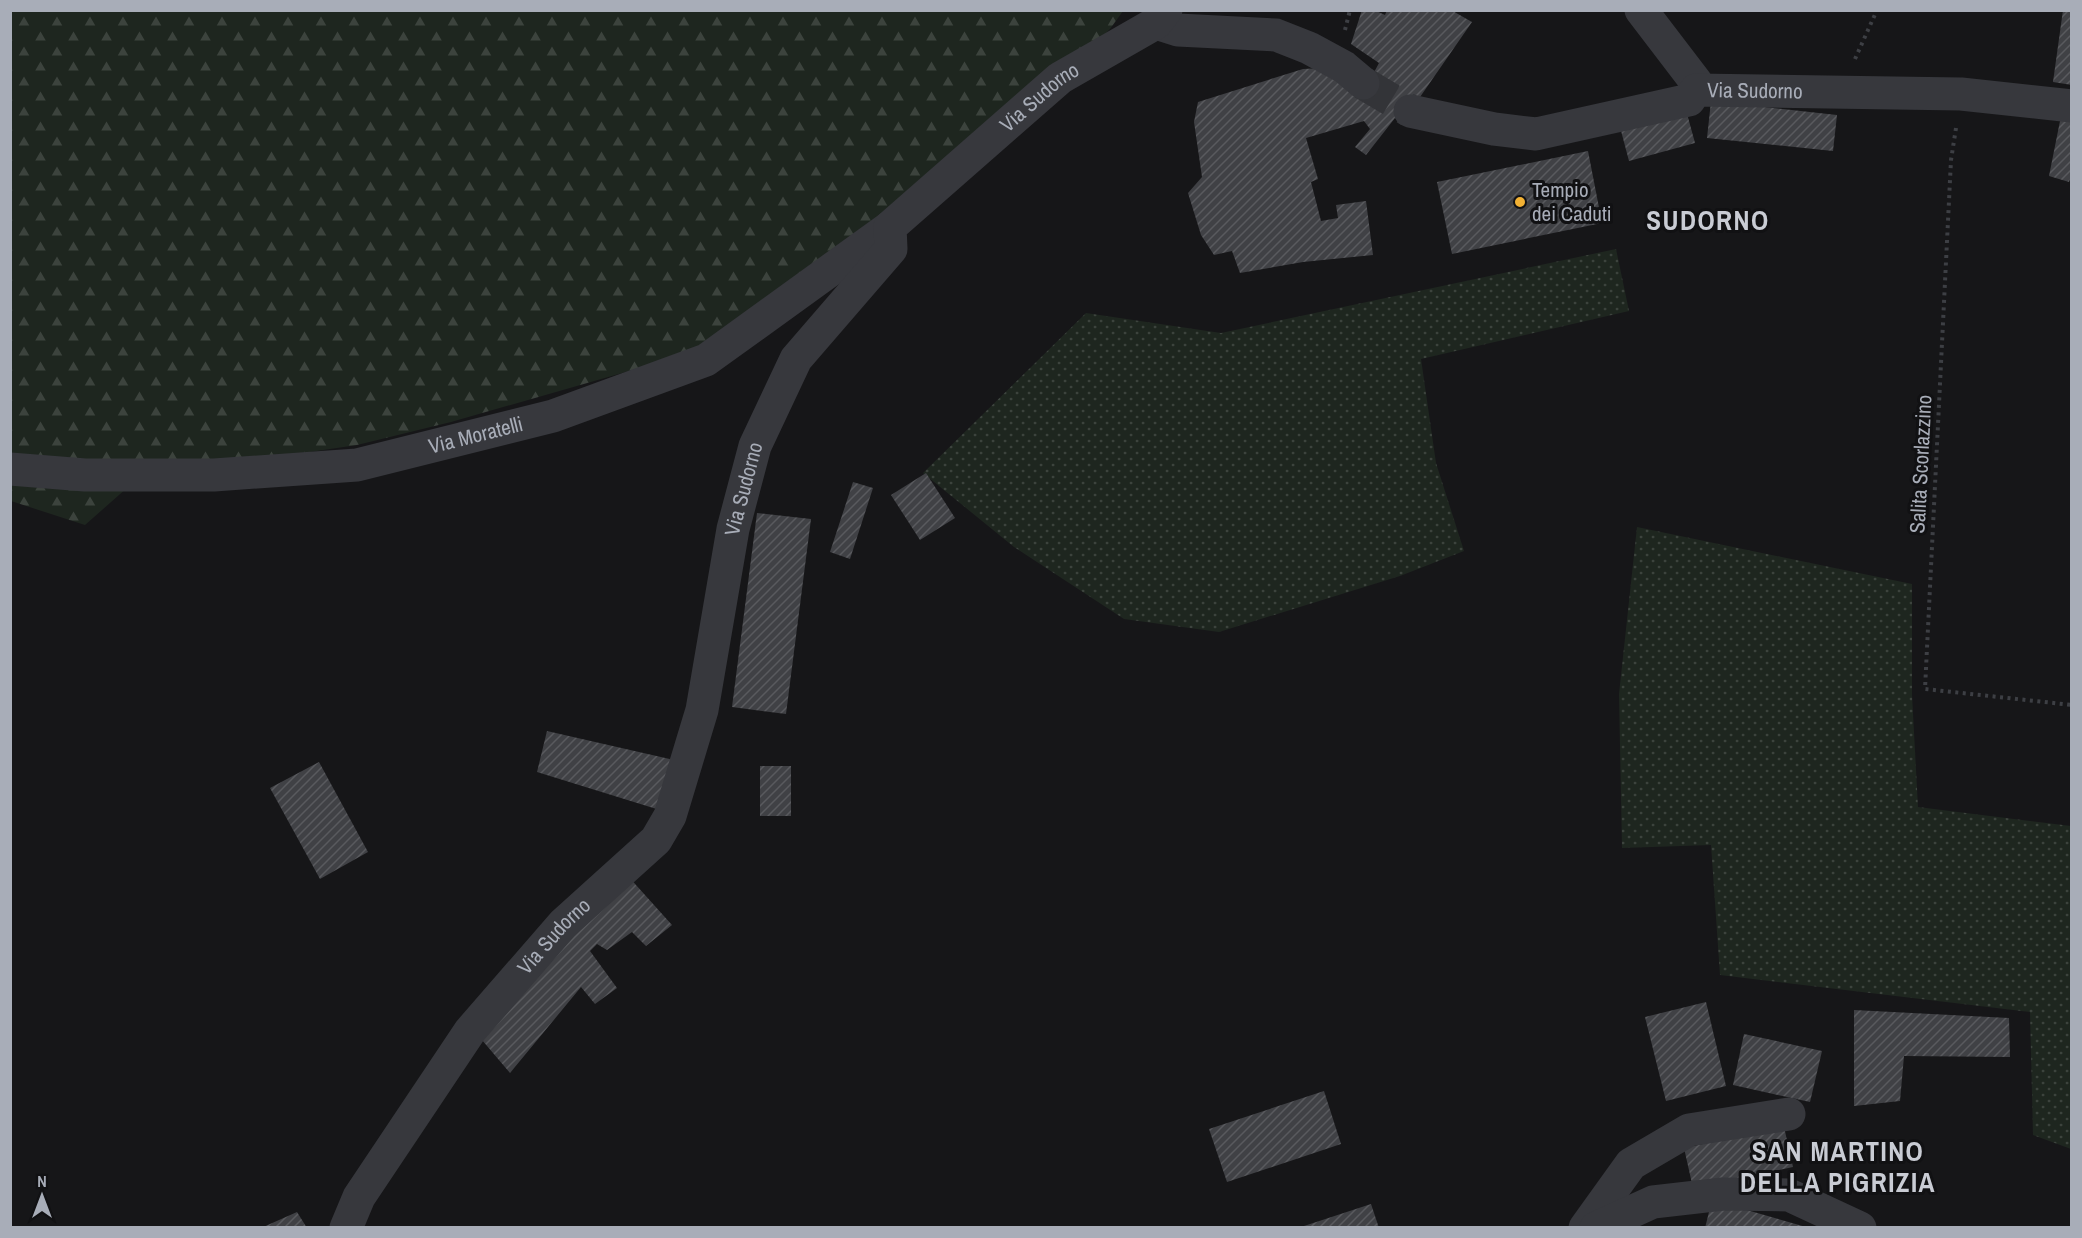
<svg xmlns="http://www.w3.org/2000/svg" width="2082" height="1238" viewBox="0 0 2082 1238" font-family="'Archivo Narrow',sans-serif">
	<defs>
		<pattern id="forest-firs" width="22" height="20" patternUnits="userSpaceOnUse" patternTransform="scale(1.5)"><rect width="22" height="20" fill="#1e261f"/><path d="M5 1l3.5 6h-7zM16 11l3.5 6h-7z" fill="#3c433d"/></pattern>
		<pattern id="garden-dots" width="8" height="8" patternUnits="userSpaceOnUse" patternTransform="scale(1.5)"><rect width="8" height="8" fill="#1e261f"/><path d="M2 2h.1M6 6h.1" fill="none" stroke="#3c433d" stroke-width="1.8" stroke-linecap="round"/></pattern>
		<pattern id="building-hatch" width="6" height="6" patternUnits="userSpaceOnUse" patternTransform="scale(1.5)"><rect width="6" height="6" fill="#404145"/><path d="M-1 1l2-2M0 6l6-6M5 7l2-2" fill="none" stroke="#595a5e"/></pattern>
	</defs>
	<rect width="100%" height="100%" fill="#161618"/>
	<path fill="url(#forest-firs)" d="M11 11H1123L1110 29 1066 74 741 343 629 371 451 422 357 445 249 461 145 472 85 525 11 501Z"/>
	<g fill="url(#garden-dots)">
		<path d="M1616 249 1629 311 1421 359 1436 463 1464 551 1400 576 1219 632 1124 619 1014 547 923 473 1086 313 1221 333Z"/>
		<path d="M1637 527 1912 584V695L1918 807 2071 826V1149L2033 1135 2030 1012 1720 975 1711 845 1622 848 1619 694Z"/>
	</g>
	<g fill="url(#building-hatch)">
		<path d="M1362 10H1374L1385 15 1387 10H1451L1472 22 1402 123 1395 118 1366 155 1355 147 1370 129 1364 121 1306 138 1318 179 1311 182 1321 221 1338 218 1336 205 1366 201 1373 255 1303 262 1240 273 1232 251 1214 255 1201 235 1188 193 1202 177 1194 122 1198 102 1303 69 1342 67 1371 78 1379 63 1351 44Z"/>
		<path d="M2063 10H2072V85L2053 82Z"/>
		<path d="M1711 101 1837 115 1833 151 1707 138Z"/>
		<path d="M1686 110 1695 143 1629 161 1620 127Z"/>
		<path d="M2061 116 2072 118V173L2069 182 2049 176Z"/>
		<path d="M1588 151 1602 223 1452 254 1437 182Z"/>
		<path d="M926 473 955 518 920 540 891 495Z"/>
		<path d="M853 482 873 488 850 559 830 552Z"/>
		<path d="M757 513 811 519 786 714 732 707Z"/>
		<path d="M547 731 674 760 663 811 537 772Z"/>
		<path d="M319 762 368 852 320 879 270 788Z"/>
		<rect x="760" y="766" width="31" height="50"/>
		<path d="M627 875 672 925 646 946 632 932 607 950 597 944 590 951 617 988 595 1004 581 987 510 1073 476 1033Z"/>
		<path d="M1706 1002 1726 1086 1666 1101 1645 1017Z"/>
		<path d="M1854 1010 2009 1018 2010 1057 1904 1056 1900 1101 1854 1106Z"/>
		<path d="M1744 1034 1822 1051 1810 1102 1733 1085Z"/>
		<path d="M1324 1091 1341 1144 1227 1182 1209 1129Z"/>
		<path d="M1784 1127 1793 1167 1693 1188 1684 1148Z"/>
		<path d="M1712 1200 1806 1227V1228H1705Z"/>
		<path d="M1371 1204 1379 1228H1301V1227Z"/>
		<path d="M297 1212 307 1228H261Z"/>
	</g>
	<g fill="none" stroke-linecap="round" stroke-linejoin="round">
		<path stroke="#333438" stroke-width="33" stroke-dasharray="33 16" stroke-linecap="butt" d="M1363 83 1410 111"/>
		<g stroke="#3d3f44" stroke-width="4" stroke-dasharray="3 4.5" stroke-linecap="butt">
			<path d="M1345 30 1350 10"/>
			<path d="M1855 59 1877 10"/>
			<path d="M1956 128 1951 160 1925 689 2072 705"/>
		</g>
		<g stroke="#37383d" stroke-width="33">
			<path d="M1641 10 1696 82V90"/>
			<path d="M1156 23 1178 30 1276 35 1309 48 1344 67 1363 83"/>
			<path id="s1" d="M1410 111 1494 129 1536 134 1689 100 1696 90 1961 94 2072 106"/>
			<path id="s2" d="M10 469 85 475H214L357 465 553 416 706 360 890 227"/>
			<path id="s3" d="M346 1228 359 1197 470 1031 563 924 656 840 670 816 702 710 733 529 755 446 796 359 891 249 890 227 1060 78 1156 23 1166 10"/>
			<path d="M1585 1228 1631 1164 1689 1130 1789 1114"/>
			<path d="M1596 1228 1653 1202 1723 1194 1789 1195 1860 1228"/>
		</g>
	</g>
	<circle fill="#f2b134" stroke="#111113" stroke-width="2" cx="1520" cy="202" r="6"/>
	<g text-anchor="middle" stroke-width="6" stroke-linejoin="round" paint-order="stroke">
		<g font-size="21" fill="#a8adb8" stroke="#111113">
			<text dy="7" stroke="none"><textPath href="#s1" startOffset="356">Via Sudorno</textPath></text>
			<text dy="7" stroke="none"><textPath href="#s3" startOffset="1370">Via Sudorno</textPath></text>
			<text dy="7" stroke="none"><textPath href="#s2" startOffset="470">Via Moratelli</textPath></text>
			<text transform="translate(1921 464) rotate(-87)" y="7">Salita Scorlazzino</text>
			<text dy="7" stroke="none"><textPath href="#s3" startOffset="864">Via Sudorno</textPath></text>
			<text dy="7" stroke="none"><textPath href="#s3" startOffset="360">Via Sudorno</textPath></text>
		</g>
		<g font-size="21" fill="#a8adb8" stroke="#111113" text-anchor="start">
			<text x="1532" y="197">Tempio<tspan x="1532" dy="24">dei Caduti</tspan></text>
		</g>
		<g font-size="27" font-weight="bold" letter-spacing="1.5" fill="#c9ccd4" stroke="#111113">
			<text x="1708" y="230">SUDORNO</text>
			<text x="1838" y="1161">SAN MARTINO<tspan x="1838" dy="31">DELLA PIGRIZIA</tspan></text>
		</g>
	</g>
	<rect width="2082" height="1238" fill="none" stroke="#a8adb8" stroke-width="24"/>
	<g transform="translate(42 1196)" stroke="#111113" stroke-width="4.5" paint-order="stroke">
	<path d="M0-4.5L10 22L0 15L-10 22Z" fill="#a8adb8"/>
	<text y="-9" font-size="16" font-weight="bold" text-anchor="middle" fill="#a8adb8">N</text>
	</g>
</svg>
